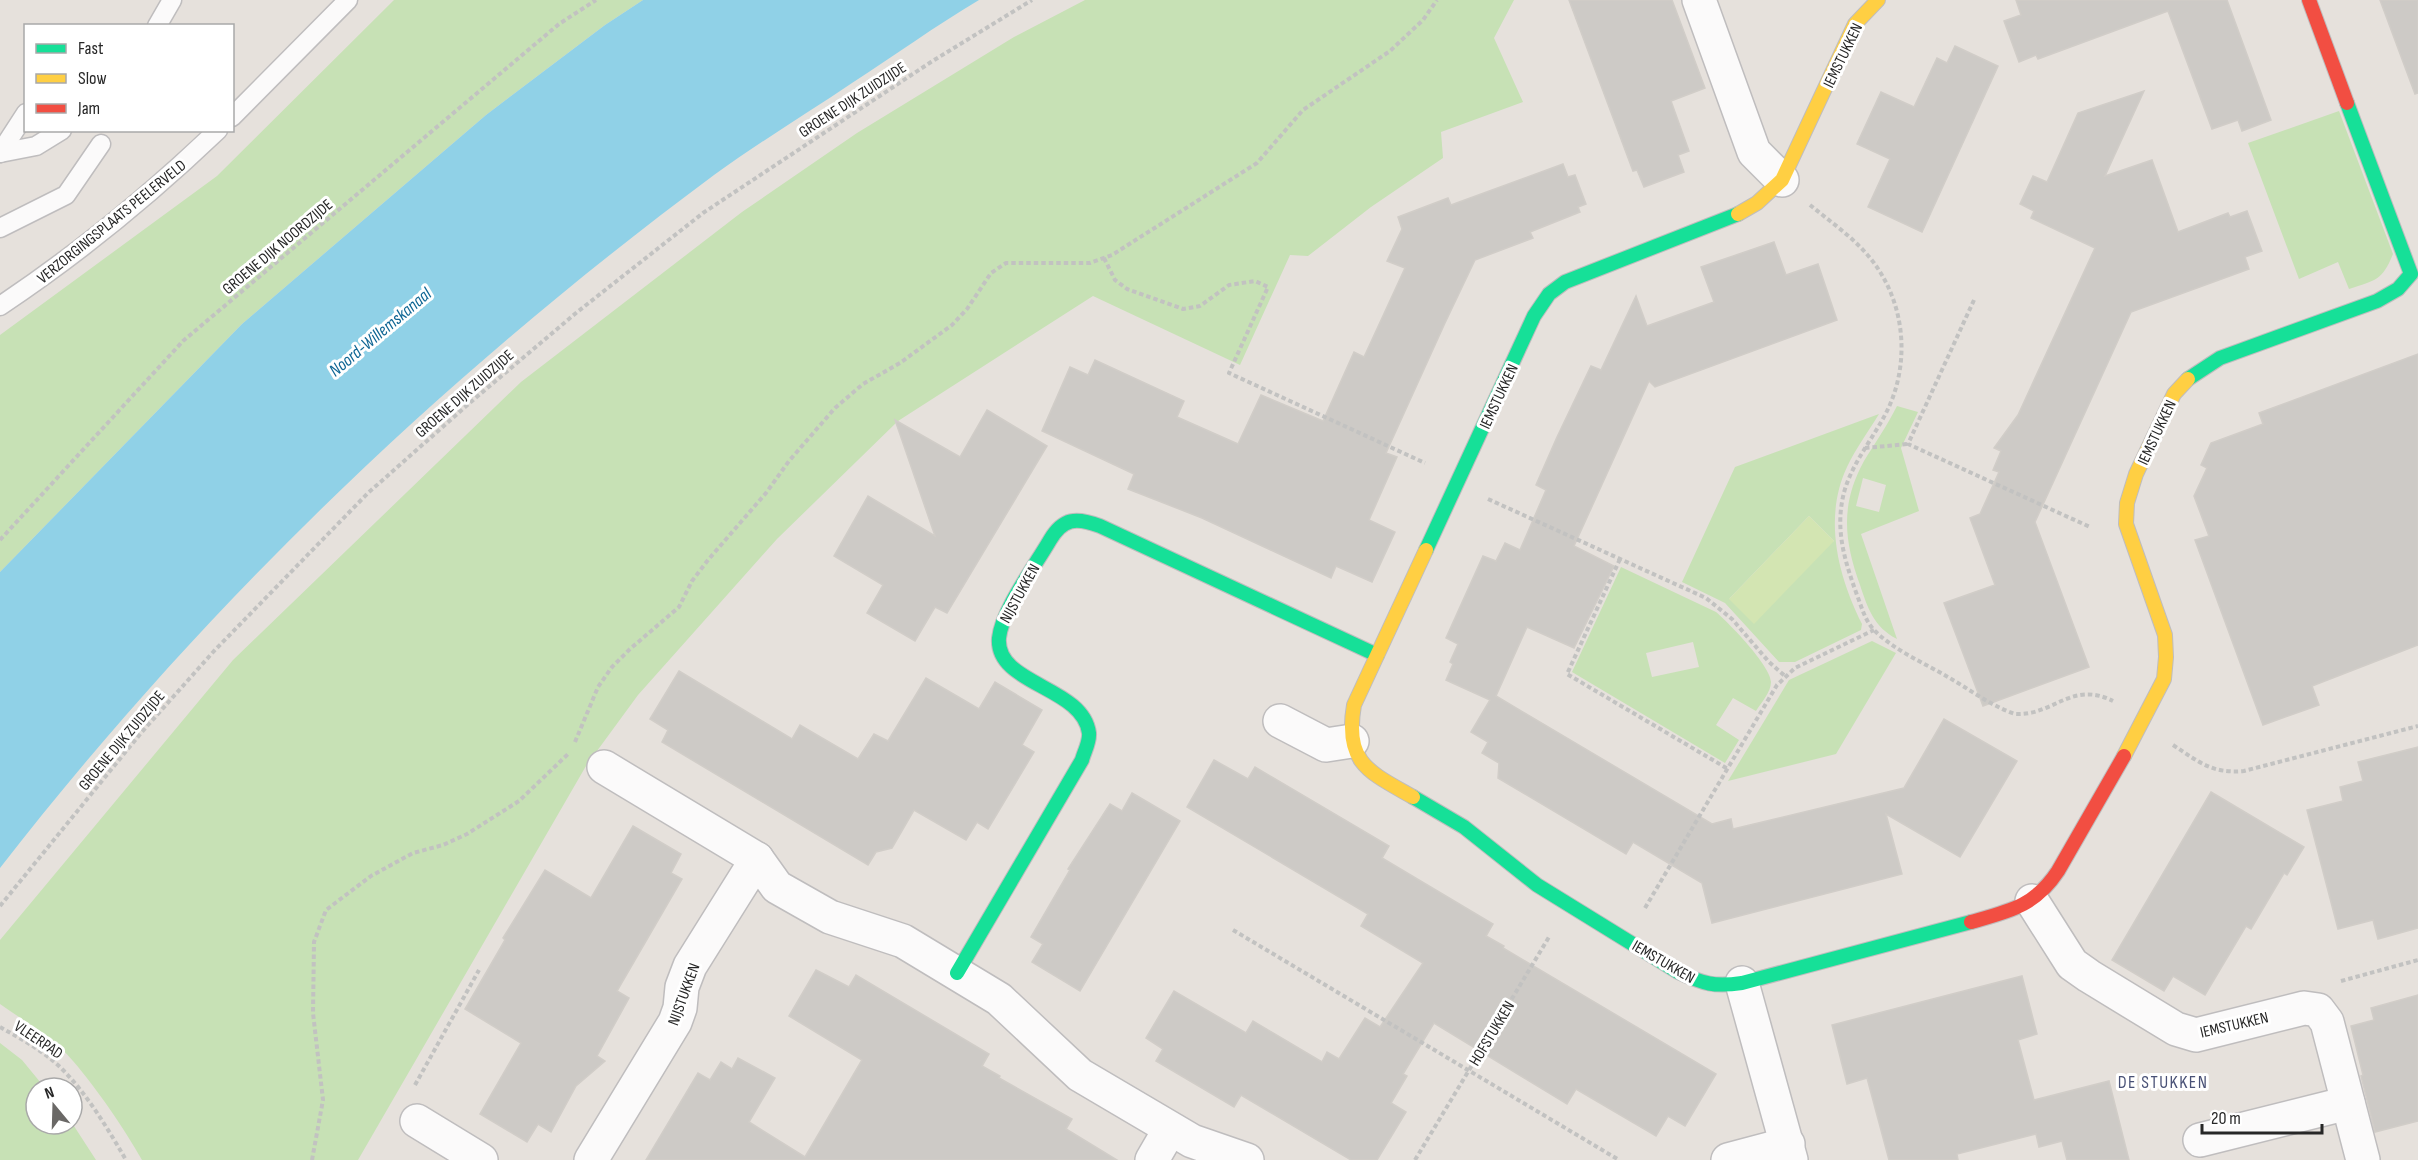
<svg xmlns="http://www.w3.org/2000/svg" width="2418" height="1160" viewBox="0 0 2418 1160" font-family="'Sofia Sans Condensed',sans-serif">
	<rect width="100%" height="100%" fill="#e6e1dc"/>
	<g fill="#c7e1b5" fill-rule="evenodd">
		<path d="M394 0H643L605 25 486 115 242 324 0 572V335L217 176Z"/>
		<path d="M1085 0H1514L1494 38 1523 102 1441 132 1443 158 1371 207 1308 256 1290 255 1240 365 1093 296 898 421 777 539 638 695 586 766 358 1160H142C124 1128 97 1089 73 1061 54 1038 24 1021 0 1004V940L233 660 521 382 742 212 857 133 1014 37Z"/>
		<path d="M2339 111 2393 254C2382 281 2376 280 2349 289L2338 262 2299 279 2248 143Z"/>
		<path d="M1897 406 1918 412 1901 448 1919 511 1861 534 1897 639C1874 627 1868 609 1860 585 1844 540 1840 505 1864 461 1875 443 1887 426 1897 406ZM1863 478 1886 485 1879 512 1856 506Z"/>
		<path d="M1879 414C1868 432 1856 448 1847 467 1823 518 1838 576 1862 624L1861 630 1795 662H1779L1725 603 1682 582 1735 467ZM1809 516 1834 541 1729 599Z"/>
		<path d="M1621 567 1716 612C1728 622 1771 666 1771 682 1771 692 1761 703 1756 711L1733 698 1716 725 1739 740 1725 763 1572 672ZM1693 642 1699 667 1652 677 1646 653Z"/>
		<path d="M1872 641 1896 653 1836 754 1728 781 1789 680Z"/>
		<path d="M0 1043 22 1060 45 1088H36V1124L72 1123 96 1160H0Z"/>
	</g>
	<path fill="#d3e5b2" d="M1809 516 1834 541 1754 624 1729 599Z"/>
	<path fill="#90d1e7" d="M643 0H979C935 26 894 56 852 83 806 114 758 143 714 175 447 373 204 605 0 868V572L242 324 486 115 605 25Z"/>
	<g fill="#cdcac6" stroke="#d1cdc8" stroke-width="1.5">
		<path d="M1569 0H1672L1705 88 1671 101 1689 151 1678 155 1684 172 1644 187 1637 170 1633 171Z"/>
		<path d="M2016 0H2227L2271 120 2242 131 2238 120 2212 129 2168 11 2038 59 2036 55 2019 62 2004 21 2021 15Z"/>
		<path d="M2380 0H2418V93L2415 94Z"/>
		<path d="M1955 46 1998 66 1922 232 1868 207 1890 159 1857 144 1881 92 1914 107 1937 58 1947 63Z"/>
		<path d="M2144 91 2105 176 2152 160 2178 232 2228 213 2230 217 2247 211 2262 251 2245 257 2249 269 2131 312 2035 522 2089 667 1983 706 1944 603 1995 585 1970 518 1980 514 1999 472 1993 470 2001 451 1994 448 2018 415 2095 248 2031 218 2034 211 2020 204 2033 176 2047 182 2078 113Z"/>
		<path d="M1563 164 1568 177 1575 175 1586 204 1578 207 1580 212 1530 232 1533 238 1475 260 1445 323 1386 453 1397 457 1369 520 1395 532 1372 582 1336 566 1331 578 1202 518 1128 489 1134 474 1042 431 1070 367 1088 375 1095 360 1184 401 1177 417 1238 444 1261 395 1323 421 1354 352 1364 357 1405 268 1387 261 1402 229 1398 217 1448 198 1451 205Z"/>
		<path d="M1774 242 1786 275 1818 264 1837 320 1655 387 1649 381 1574 546 1614 566 1574 648 1527 627 1496 696 1712 824 1731 819 1733 829 1904 788 1944 719 2017 761 1960 857 1886 814 1902 874 1712 923 1702 883 1633 842 1626 854 1498 778 1499 763 1482 753 1488 742 1471 732 1490 700 1446 680 1453 664 1450 662 1458 644 1446 638 1483 556 1496 561 1505 543 1520 550 1546 490 1536 485 1557 437 1591 366 1601 370 1636 296 1647 326 1714 302 1701 267Z"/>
		<path d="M2418 354V645L2312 686 2319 705 2263 725 2195 540 2209 536 2194 496 2207 468 2201 465 2211 443 2263 424 2259 413Z"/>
		<path d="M987 410 1047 446 947 613 935 607 915 641 867 613 883 585 834 556 868 496 935 536 895 420 960 457Z"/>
		<path d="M679 671 792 739 800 725 858 759 874 734 888 741 926 678 979 709 995 682 1042 710 1022 745 1034 752 988 829 977 822 966 840 914 810 892 848 876 852 868 865 662 742 668 730 650 719Z"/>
		<path d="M2418 747V928L2378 939 2373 920 2338 929 2307 810 2343 801 2340 787 2363 781 2358 762Z"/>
		<path d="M1214 760 1248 779 1255 767 1389 846 1382 858 1493 924 1486 936 1504 946 1503 948 1716 1074 1685 1126 1668 1116 1656 1136 1576 1089 1567 1104 1434 1023 1403 1074 1407 1076 1391 1103 1406 1112 1377 1160H1351L1241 1095 1234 1107 1156 1061 1163 1049 1146 1038 1174 991 1246 1033 1253 1021 1322 1062 1327 1052 1339 1059 1365 1018 1380 1027 1423 963 1361 926 1368 914 1187 807Z"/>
		<path d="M2211 792 2304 847 2287 875 2284 873 2251 929 2246 926 2205 995 2173 976 2164 991 2112 960Z"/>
		<path d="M1132 793 1180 821 1080 991 1032 962 1043 944 1031 937 1070 870 1068 869 1110 804 1122 811Z"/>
		<path d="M633 826 681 854 671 873 682 879 617 991 629 998 597 1056 605 1061 576 1086 551 1132 538 1124 527 1142 480 1114 521 1043 465 1009 505 940 503 938 545 870 591 898Z"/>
		<path d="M816 970 849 987 856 975 989 1054 982 1066 1000 1076 999 1078 1072 1119 1066 1129 1117 1160H646L698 1073 710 1080 721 1062 732 1069 738 1058 775 1078 749 1122 805 1157 862 1060 789 1016Z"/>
		<path d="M2022 976 2037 1034 2018 1040 2034 1100 2109 1081 2129 1160H2067L2062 1141 2039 1147 2036 1134 1957 1154 1958 1160H1889L1867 1078 1847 1084 1832 1025Z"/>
		<path d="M2418 995V1121L2375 1132 2361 1076 2363 1075 2351 1026 2374 1020 2371 1008Z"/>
	</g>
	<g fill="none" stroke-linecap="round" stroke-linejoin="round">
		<defs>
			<g id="lane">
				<path d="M157 26 172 0"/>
				<path d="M232 117 348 0"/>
				<path d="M0 153 36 146 62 130"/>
				<path d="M0 153 26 113"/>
				<path d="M0 228 66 195 101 144"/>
				<path d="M0 306C78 254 150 195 218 130"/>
			</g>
			<g id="street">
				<path d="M1699 0 1754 152 1782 180"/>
				<path d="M1280 721 1326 745 1352 741"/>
				<path d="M604 767 757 859 777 887 830 917 903 941 999 999 1080 1075 1192 1141 1247 1160"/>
				<path d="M2032 901 2072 964 2089 976 2176 1029 2196 1035 2304 1008 2318 1010 2327 1022 2363 1160"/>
				<path d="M1742 983 1791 1160"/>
				<path d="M417 1121 481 1160"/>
				<path d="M2200 1140 2348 1103"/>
				<path d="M591 1160 675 1022 680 1008 682 987 690 966 757 859"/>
				<path d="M1152 1160 1170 1129"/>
				<path d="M1728 1160 1788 1144"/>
			</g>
			<g id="fast">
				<path d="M2188 379 2220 358 2377 301 2398 289 2411 274 2347 103"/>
				<path d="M1426 550 1534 316 1549 294 1565 282 1738 214"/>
				<path d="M1413 797 1464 827 1537 885 1678 972C1704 984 1714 987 1742 983L1971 922"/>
				<path d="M957 973 1082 760C1084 752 1090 742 1089 733 1083 686 995 685 999 638 1002 610 1035 566 1050 540 1063 518 1076 517 1100 526L1377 655"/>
			</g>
			<g id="slow">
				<path d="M1738 214 1757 203 1782 180 1855 24 1878 0"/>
				<path d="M2124 756 2164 679 2166 657 2165 635 2126 524 2127 503 2136 474 2174 394 2188 379"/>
				<path d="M1413 797C1369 772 1344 763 1354 705L1426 550"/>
			</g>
			<g id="jam">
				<path d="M2309 0 2347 103"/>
				<path d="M1971 922C2010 911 2035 906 2058 871L2124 756"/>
			</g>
		</defs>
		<use href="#lane" stroke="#bfbdbe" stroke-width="21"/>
		<use href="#street" stroke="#bfbdbe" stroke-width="36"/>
		<use href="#fast" stroke="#bfbdbe" stroke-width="16"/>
		<use href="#slow" stroke="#bfbdbe" stroke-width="16"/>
		<use href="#jam" stroke="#bfbdbe" stroke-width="16"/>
		<g stroke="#c2c2c1" stroke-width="4" stroke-dasharray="4.5 3" stroke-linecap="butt">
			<path d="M1810 205C1832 223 1857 240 1874 263 1905 305 1910 362 1888 409 1875 436 1854 460 1845 489 1834 527 1844 559 1857 595 1862 608 1865 621 1875 631 1894 650 1924 663 1948 677 1969 689 1991 706 2015 714 2054 716 2071 680 2113 701"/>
			<path d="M1104 258 1115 280 1127 289 1183 309 1200 306 1229 285 1255 281 1268 287 1229 373 1425 463"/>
			<path d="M1974 300 1908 444 2090 527"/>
			<path d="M1865 448 1908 444"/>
			<path d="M1488 499 1706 598 1732 619 1769 662 1785 676"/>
			<path d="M0 540 183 341 559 24 596 0"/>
			<path d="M1620 559 1567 674 1728 769"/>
			<path d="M575 742 598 687 612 667 630 649 679 607 692 581 708 560 766 493 789 461 835 408 863 384 900 363 952 325 967 309 991 273 1006 263H1090L1112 255 1257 163 1303 110 1390 51 1423 20 1437 0"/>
			<path d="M2173 745C2199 762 2212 774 2244 771L2418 726"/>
			<path d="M0 906 141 733 214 651 368 493 472 401 576 313 703 213 931 62 1032 0"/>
			<path d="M1645 908 1777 685 1795 668 1874 630"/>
			<path d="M1233 930 1619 1160"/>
			<path d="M2341 981 2418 960"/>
			<path d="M0 1027C21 1039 44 1051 62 1069 87 1094 108 1129 126 1160"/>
			<path d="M415 1085 479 970"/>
			<path d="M312 1160 323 1100 313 1013 314 942 326 910 371 876 413 853 443 845 467 834 519 801 568 754"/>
			<path d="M1415 1160 1549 937"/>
		</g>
		<use href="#lane" stroke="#fbfafa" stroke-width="18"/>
		<use href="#street" stroke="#fbfafa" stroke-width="33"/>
		<use href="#fast" stroke="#16e098" stroke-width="14"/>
		<use href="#slow" stroke="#ffcf43" stroke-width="14"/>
		<use href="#jam" stroke="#f24e42" stroke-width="14"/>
	</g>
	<g text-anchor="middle" stroke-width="6" stroke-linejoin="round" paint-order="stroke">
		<g font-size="16" fill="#272727" stroke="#fff">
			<text transform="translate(1842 55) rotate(-64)" y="6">IEMSTUKKEN</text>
			<text transform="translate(852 99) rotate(-33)" y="6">GROENE DIJK ZUIDZIJDE</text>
			<text transform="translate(111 221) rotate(-39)" y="6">VERZORGINGSPLAATS PEELERVELD</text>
			<text transform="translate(277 246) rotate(-40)" y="6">GROENE DIJK NOORDZIJDE</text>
			<text transform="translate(464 393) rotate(-41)" y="6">GROENE DIJK ZUIDZIJDE</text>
			<text transform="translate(1498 396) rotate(-65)" y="6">IEMSTUKKEN</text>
			<text transform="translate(2156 432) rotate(-65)" y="6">IEMSTUKKEN</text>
			<text transform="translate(1019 593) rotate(-61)" y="6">NIJSTUKKEN</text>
			<text transform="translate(121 740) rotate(-50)" y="6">GROENE DIJK ZUIDZIJDE</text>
			<text transform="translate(1664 961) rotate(30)" y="6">IEMSTUKKEN</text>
			<text transform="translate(683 994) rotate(-70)" y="6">NIJSTUKKEN</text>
			<text transform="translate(2234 1024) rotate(-13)" y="6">IEMSTUKKEN</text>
			<text transform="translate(1491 1033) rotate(-59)" y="6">HOFSTUKKEN</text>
			<text transform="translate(39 1039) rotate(34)" y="6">VLEERPAD</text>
		</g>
		<g font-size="18" font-style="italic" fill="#0f6694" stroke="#fff">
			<text transform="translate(380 332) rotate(-40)" y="6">Noord-Willemskanaal</text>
		</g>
		<g font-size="18" letter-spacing="1.5" fill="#495176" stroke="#fff">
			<text x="2163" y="1088">DE STUKKEN</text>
		</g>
	</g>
	<rect x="24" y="24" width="210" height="108" fill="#ffffff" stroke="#a9a9a9" stroke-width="1.5"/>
	<rect x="36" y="44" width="30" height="9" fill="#16e098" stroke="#a9a9a9" stroke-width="1.5"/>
	<text x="78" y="54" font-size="18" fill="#272727">Fast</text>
	<rect x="36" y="74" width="30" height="9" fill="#ffcf43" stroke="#a9a9a9" stroke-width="1.5"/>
	<text x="78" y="84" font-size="18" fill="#272727">Slow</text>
	<rect x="36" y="104" width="30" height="9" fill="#f24e42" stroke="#a9a9a9" stroke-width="1.5"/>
	<text x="78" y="114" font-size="18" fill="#272727">Jam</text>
	<g transform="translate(54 1106) rotate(341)"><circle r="28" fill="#ffffff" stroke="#a9a9a9" stroke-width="1.5"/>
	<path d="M0-4.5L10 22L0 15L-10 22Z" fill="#6a6866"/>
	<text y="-9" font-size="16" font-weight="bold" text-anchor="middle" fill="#272727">N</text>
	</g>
	<path d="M2202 1124v9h120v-9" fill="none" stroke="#272727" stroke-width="3"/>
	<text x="2211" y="1124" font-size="18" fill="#272727" stroke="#ffffff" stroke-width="4.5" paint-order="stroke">20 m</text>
</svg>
